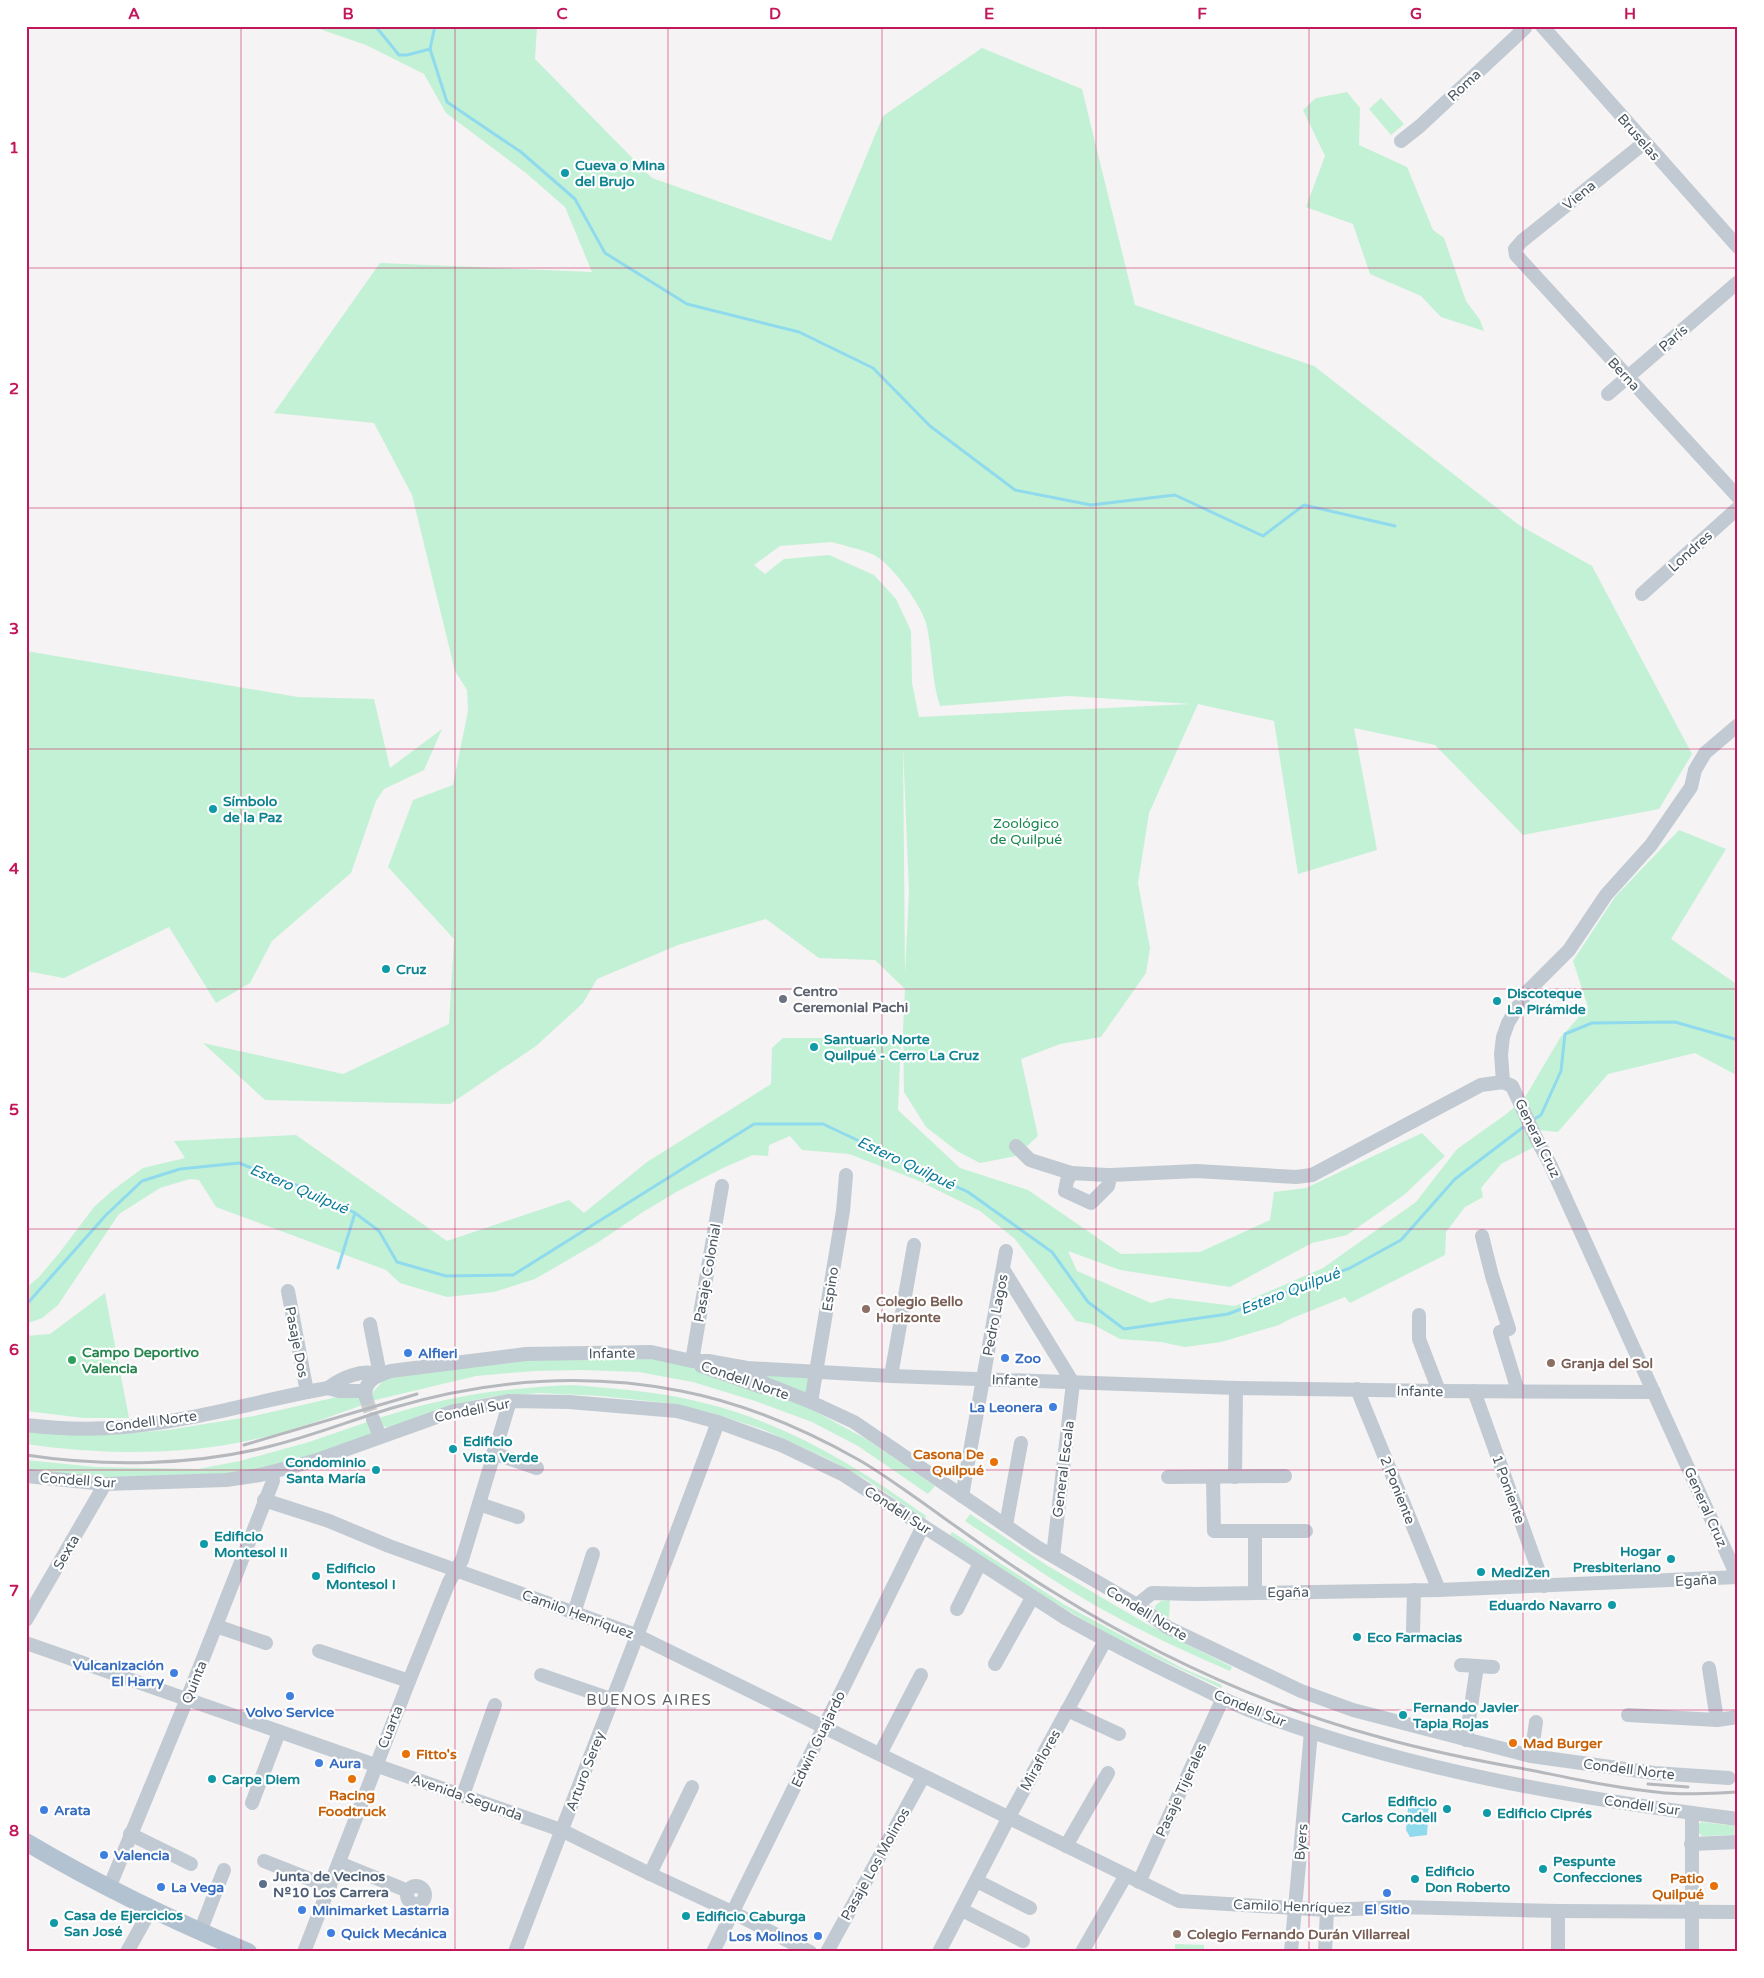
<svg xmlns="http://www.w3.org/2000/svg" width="1764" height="1978" viewBox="0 0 1764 1978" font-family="'Varela Round',sans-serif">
	<rect width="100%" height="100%" fill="#f5f3f3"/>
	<g fill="#c3f1d5" fill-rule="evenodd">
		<path d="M311 26H537L535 59 652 178 831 241 883 116 982 48 1082 89 1135 305 1314 366 1519 525 1592 566 1692 754 1659 809 1523 835 1435 745 1354 728 1377 850 1298 874 1274 721 1198 704 1149 813 1138 883 1150 948 1146 973 1101 1037 1060 1044 1021 1059 1038 1136 1016 1156 980 1163 957 1151 926 1127 904 1092 903 1030 905 989 875 960 819 958 766 919 678 945 597 979 583 1003 536 1046 450 1104 265 1100 203 1043 343 1074 449 1024 454 939 388 867 413 800 453 785 468 711 467 690 455 671 412 495 374 423 274 413 380 263 592 272 565 207 526 173 446 113 424 74 366 45ZM832 542C845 546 860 549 872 554 890 561 921 605 926 623 933 651 931 679 940 706L1069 696 1191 704 919 717 912 683 911 631 896 599 874 575 829 555 784 559 765 574 754 565 780 546ZM903 746 909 892 905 974Z"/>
		<path d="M1347 92 1360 108 1359 145 1407 167 1433 230 1444 238 1466 301 1480 320 1484 331 1441 317 1421 296 1370 274 1353 224 1306 207 1325 156 1303 110 1316 98Z"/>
		<path d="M1381 98 1404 124 1391 135 1369 109Z"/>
		<path d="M26 651 298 697 374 699 390 768 442 729 424 770 384 789 376 801 351 873 272 941 250 983 216 1003 169 927 64 978 26 971Z"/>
		<path d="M1679 830 1726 849 1671 939 1738 985V1076L1695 1053 1608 1074 1558 1132 1538 1130 1534 1147 1501 1164 1481 1188 1483 1197 1465 1207 1446 1232 1445 1255 1350 1303 1345 1297 1290 1319 1279 1325 1221 1342 1185 1347 1161 1342 1120 1339 1092 1324 1076 1321 1015 1239 980 1211 917 1180 849 1154 802 1150 790 1136 769 1145 768 1156 753 1155 723 1168 678 1191 643 1212 597 1243 535 1279 494 1292 447 1297 400 1283 386 1270 216 1207 199 1180 190 1179 160 1188 119 1214 58 1305 42 1318 26 1324V1288L39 1277 60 1252 94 1207 113 1190 143 1168 185 1158 174 1141 296 1135 447 1241 569 1200 584 1213 647 1162 771 1084 772 1048 783 1038H901L898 1110 960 1168 1028 1190 1121 1254 1200 1252 1270 1220 1274 1192 1306 1188 1422 1133 1445 1156 1404 1195 1347 1235 1312 1243 1230 1287 1120 1270 1068 1251 1077 1271 1151 1303 1169 1298 1235 1306 1323 1268 1416 1202 1457 1149 1505 1115 1524 1099 1560 1038 1588 1007 1573 961 1615 897Z"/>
		<path d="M105 1293 129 1418H84L26 1411V1336L50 1334Z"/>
		<path d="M649 1357 705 1370 805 1406 866 1439 935 1486 928 1494 858 1446 812 1422 755 1401 693 1382 639 1372 582 1370 534 1371 476 1376 371 1401 373 1392 386 1378 535 1359Z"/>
		<path d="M767 1375 810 1377 808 1395 766 1381Z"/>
		<path d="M573 1385C619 1389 664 1392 708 1404 788 1424 860 1468 926 1516L925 1519 867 1480 832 1461 762 1429 712 1413 667 1403 600 1396 538 1393 490 1397 461 1403 389 1428 380 1425 376 1419C393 1414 410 1408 428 1404 476 1392 524 1387 573 1385Z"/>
		<path d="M357 1394 365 1404C329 1417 293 1431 256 1439 180 1456 103 1455 26 1444V1431L120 1434 168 1430 254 1416 346 1395Z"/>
		<path d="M370 1421 371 1436 258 1472 118 1480 26 1471V1460L96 1467 198 1469 240 1461 309 1442Z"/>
		<path d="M970 1514 1048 1566 1147 1624 1232 1667 1230 1671C1189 1653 1148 1635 1109 1613 1059 1586 1012 1552 965 1521Z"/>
		<path d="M952 1532 1065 1605 1182 1668 1222 1685 1221 1688 1114 1638 1018 1581 950 1535Z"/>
		<path d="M1170 1600 1169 1618 1155 1610V1606L1161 1601Z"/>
		<path d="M1701 1822 1738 1826V1835L1702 1836 1698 1832 1697 1827Z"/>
		<path d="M1175 1944 1204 1945V1952H1175Z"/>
	</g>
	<path fill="#90daee" d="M1418 1802H1429L1427 1835 1410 1837 1406 1830 1408 1808Z"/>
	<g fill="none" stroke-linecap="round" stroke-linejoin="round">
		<g stroke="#90daee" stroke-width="3">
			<path d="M435 26 430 49 447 102 521 152 575 199 605 253 687 304 799 332 873 368 930 426 1015 490 1091 505 1175 495 1263 536 1304 505 1395 526"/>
			<path d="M377 28 399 55H407L430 49"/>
			<path d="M1531 1121 1541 1115 1561 1071 1565 1034 1592 1023 1675 1022 1738 1040"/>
			<path d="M338 1268 355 1213"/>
			<path d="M26 1305 106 1215 142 1181 180 1169 239 1163 309 1190 355 1213 379 1231 397 1262 446 1276 513 1275 754 1124H823L968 1192 1052 1252 1088 1302 1124 1329 1228 1314 1350 1268 1401 1240 1455 1179 1526 1125"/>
		</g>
		<path stroke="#caccce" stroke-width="14" stroke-dasharray="14 7" stroke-linecap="butt" d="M366 1398 373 1419"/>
		<g stroke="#c1cad2" stroke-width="14">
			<path d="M1542 26 1738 247"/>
			<path d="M1401 141 1420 126 1525 28"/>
			<path d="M1644 143 1522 241 1515 249 1516 255 1738 497"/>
			<path d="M1608 394 1738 282"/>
			<path d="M1642 594 1738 508"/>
			<path d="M1503 1082 1501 1054 1503 1037 1508 1023 1526 993 1569 950 1606 895 1651 845 1691 787 1695 770 1705 753 1738 725"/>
			<path d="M1016 1146 1030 1160 1071 1173"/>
			<path d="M1111 1175 1108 1186 1091 1203 1065 1191 1067 1181 1071 1173 1107 1175H1111L1197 1171 1296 1177 1312 1175 1481 1085 1503 1082 1512 1086 1537 1140 1550 1164 1738 1578"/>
			<path d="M1482 1236 1492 1276 1509 1329 1500 1332 1518 1391"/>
			<path d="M1003 1269 1073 1383"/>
			<path d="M288 1291 307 1392"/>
			<path d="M1419 1315V1339L1439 1391"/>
			<path d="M370 1324 380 1375"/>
			<path d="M692 1361 722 1186"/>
			<path d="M701 1366 761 1387"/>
			<path d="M747 1368 748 1373 766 1384 811 1402 854 1422 1037 1547 1137 1605 1167 1627 1301 1691 1353 1710 1531 1756 1654 1773 1729 1778"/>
			<path d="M891 1376 914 1245"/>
			<path d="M328 1388 339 1391H364"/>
			<path d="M1357 1389 1439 1590"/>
			<path d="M1474 1391 1544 1586"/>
			<path d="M366 1398C362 1381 378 1375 391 1371L526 1354 651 1352 692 1361H708L747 1368 891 1376 1236 1388 1439 1391 1654 1392"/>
			<path d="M811 1402 843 1211 846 1175"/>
			<path d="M373 1419 380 1437"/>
			<path d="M26 1425C59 1429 92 1430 125 1427 194 1421 260 1400 328 1388 341 1378 363 1368 379 1375"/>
			<path d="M493 1453 537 1468"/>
			<path d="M26 1476 105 1484 226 1480 260 1475 314 1461 451 1412 510 1401 569 1402 677 1411 718 1422 781 1445 844 1475 1067 1619C1108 1642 1149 1663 1191 1683 1210 1692 1229 1702 1249 1710 1406 1770 1572 1798 1738 1819"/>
			<path d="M1168 1477 1285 1476"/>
			<path d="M1213 1477 1214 1531H1306"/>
			<path d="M1235 1477 1236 1388"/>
			<path d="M962 1496 1006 1251"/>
			<path d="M264 1500 329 1521 389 1546 636 1635 1179 1901 1327 1910 1401 1907 1558 1911 1738 1912"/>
			<path d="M479 1504 518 1517"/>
			<path d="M1006 1525 1021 1443"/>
			<path d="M1255 1531V1593"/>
			<path d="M1053 1556 1073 1383"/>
			<path d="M1137 1605 1152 1593 1196 1594 1439 1590 1738 1577"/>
			<path d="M957 1609 980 1563"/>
			<path d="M574 1613 593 1554"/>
			<path d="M26 1620 105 1484"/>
			<path d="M216 1626 266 1643"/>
			<path d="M1413 1633 1414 1590"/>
			<path d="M26 1643 561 1830 650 1874 732 1912 810 1952"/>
			<path d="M319 1651 409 1681"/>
			<path d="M995 1664 1032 1598"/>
			<path d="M1461 1665 1493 1667"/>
			<path d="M1709 1668 1717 1720"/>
			<path d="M541 1675 611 1699"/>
			<path d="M1067 1710 1119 1734"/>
			<path d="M1628 1715 1717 1720 1738 1717"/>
			<path d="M1466 1740 1477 1666"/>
			<path d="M880 1754 921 1675"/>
			<path d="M1531 1756 1536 1722"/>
			<path d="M463 1795 495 1705"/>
			<path d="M252 1803 279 1732"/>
			<path d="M1692 1813V1952"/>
			<path d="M130 1834 191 1864"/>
			<path d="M1691 1844 1738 1842"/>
			<path d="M1066 1846 1108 1773"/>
			<path d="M264 1861 330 1887"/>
			<path d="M339 1863 408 1891"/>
			<path d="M650 1874 692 1787"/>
			<path d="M977 1881 1030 1908"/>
			<path d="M1139 1882 1223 1698"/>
			<circle cx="416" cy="1895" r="9"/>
			<path d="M109 1888 187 1699 273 1481 272 1473"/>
			<path d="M962 1910 1023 1941"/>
			<path d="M1558 1911V1952"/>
			<path d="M200 1932 224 1870"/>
			<path d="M127 1952 151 1909"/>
			<path d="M304 1952 409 1681 449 1582 462 1560 510 1401"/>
			<path d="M515 1952C582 1775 653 1599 718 1422"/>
			<path d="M713 1952 923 1526"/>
			<path d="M827 1952 923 1777"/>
			<path d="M939 1952 1009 1817 1105 1641"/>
			<path d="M1082 1952 1126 1875"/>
			<path d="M1291 1952 1311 1732"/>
			<path d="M1325 1952 1327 1910"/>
		</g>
		<path stroke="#b3c2d1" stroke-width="18" d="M26 1842C97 1884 171 1920 248 1952"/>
		<g stroke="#b5b8bd" stroke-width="3">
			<path d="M244 1445 417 1394"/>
			<path d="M26 1455C104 1467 194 1466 271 1446 312 1436 352 1420 392 1408 486 1380 584 1372 681 1391 743 1403 804 1429 859 1460 880 1472 900 1487 919 1500 964 1532 1008 1565 1055 1593 1155 1655 1265 1706 1379 1737 1428 1751 1479 1761 1530 1770 1575 1779 1620 1789 1665 1793 1689 1795 1714 1793 1738 1792"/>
			<path d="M1648 1784 1688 1787"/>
		</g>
	</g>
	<path fill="none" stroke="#c2185b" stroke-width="1" stroke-opacity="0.55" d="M241 26V1952M455 26V1952M668 26V1952M882 26V1952M1096 26V1952M1309 26V1952M1523 26V1952M26 268H1738M26 508H1738M26 749H1738M26 989H1738M26 1229H1738M26 1470H1738M26 1710H1738"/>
	<g fill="#0f9aa8" stroke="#fff" stroke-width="2">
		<circle cx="565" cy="173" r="5"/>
		<circle cx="213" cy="809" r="5"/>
		<circle cx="386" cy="969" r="5"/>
		<circle cx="1497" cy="1001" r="5"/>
		<circle cx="814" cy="1047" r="5"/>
		<circle cx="453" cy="1449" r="5"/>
		<circle cx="376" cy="1470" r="5"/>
		<circle cx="204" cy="1544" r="5"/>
		<circle cx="1671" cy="1559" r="5"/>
		<circle cx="1481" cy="1572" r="5"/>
		<circle cx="316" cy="1576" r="5"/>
		<circle cx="1612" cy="1605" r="5"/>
		<circle cx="1357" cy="1637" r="5"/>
		<circle cx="1403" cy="1715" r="5"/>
		<circle cx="212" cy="1779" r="5"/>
		<circle cx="1447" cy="1809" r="5"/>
		<circle cx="1487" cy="1813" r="5"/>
		<circle cx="1543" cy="1869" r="5"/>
		<circle cx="1415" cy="1879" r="5"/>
		<circle cx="686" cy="1916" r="5"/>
		<circle cx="54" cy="1923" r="5"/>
	</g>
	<circle fill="#6b7280" stroke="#fff" stroke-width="2" cx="783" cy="999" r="5"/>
	<g fill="#8d6e63" stroke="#fff" stroke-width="2">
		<circle cx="866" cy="1309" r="5"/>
		<circle cx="1551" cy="1363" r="5"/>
		<circle cx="1177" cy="1934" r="5"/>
	</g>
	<g fill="#3f7fe0" stroke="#fff" stroke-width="2">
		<circle cx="408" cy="1353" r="5"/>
		<circle cx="1005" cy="1358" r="5"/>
		<circle cx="1053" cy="1407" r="5"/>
		<circle cx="174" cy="1673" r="5"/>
		<circle cx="290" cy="1696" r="5"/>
		<circle cx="319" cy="1763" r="5"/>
		<circle cx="44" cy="1810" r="5"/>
		<circle cx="104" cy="1855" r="5"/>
		<circle cx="161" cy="1887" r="5"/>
		<circle cx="1387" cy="1893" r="5"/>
		<circle cx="302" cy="1910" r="5"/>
		<circle cx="331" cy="1933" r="5"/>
		<circle cx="818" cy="1936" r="5"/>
	</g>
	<circle fill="#2e9e5b" stroke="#fff" stroke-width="2" cx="72" cy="1360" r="5"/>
	<g fill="#e8710a" stroke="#fff" stroke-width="2">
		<circle cx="994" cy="1462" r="5"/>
		<circle cx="1513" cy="1743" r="5"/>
		<circle cx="406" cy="1754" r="5"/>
		<circle cx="352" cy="1779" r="5"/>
		<circle cx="1714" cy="1886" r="5"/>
	</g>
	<circle fill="#5c6f8a" stroke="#fff" stroke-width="2" cx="263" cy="1884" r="5"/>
	<g text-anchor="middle" stroke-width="4.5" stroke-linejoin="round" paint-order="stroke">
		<g font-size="14" fill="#4a5661" stroke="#fff">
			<text transform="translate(1464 85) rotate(-43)" y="5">Roma</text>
			<text transform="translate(1639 137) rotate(49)" y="5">Bruselas</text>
			<text transform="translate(1579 195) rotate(-39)" y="5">Viena</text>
			<text transform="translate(1673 338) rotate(-41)" y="5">París</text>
			<text transform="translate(1624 374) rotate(47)" y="5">Berna</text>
			<text transform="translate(1690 551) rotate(-42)" y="5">Londres</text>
			<text transform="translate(1538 1138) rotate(64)" y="5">General Cruz</text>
			<text transform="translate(707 1273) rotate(-80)" y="5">Pasaje Colonial</text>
			<text transform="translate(830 1289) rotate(-81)" y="5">Espino</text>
			<text transform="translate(995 1315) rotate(-79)" y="5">Pedro Lagos</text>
			<text transform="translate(297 1342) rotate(79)" y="5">Pasaje Dos</text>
			<text transform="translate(612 1353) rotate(-1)" y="5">Infante</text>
			<text transform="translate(745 1380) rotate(19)" y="5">Condell Norte</text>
			<text transform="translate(1015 1380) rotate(2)" y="5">Infante</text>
			<text transform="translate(1420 1391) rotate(1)" y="5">Infante</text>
			<text transform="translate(472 1410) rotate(-11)" y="5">Condell Sur</text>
			<text transform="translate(151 1421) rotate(-7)" y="5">Condell Norte</text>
			<text transform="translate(1063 1469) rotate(-83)" y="5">General Escala</text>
			<text transform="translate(78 1480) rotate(4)" y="5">Condell Sur</text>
			<text transform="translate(1509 1489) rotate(70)" y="5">1 Poniente</text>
			<text transform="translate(1398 1490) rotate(68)" y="5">2 Poniente</text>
			<text transform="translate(1706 1507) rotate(66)" y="5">General Cruz</text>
			<text transform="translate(898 1510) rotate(33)" y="5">Condell Sur</text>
			<text transform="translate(66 1552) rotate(-60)" y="5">Sexta</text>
			<text transform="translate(1696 1580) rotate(-3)" y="5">Egaña</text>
			<text transform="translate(1288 1592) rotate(-1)" y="5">Egaña</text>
			<text transform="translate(1147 1613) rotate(31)" y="5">Condell Norte</text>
			<text transform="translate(578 1614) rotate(20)" y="5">Camilo Henríquez</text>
			<text transform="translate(194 1682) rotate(-68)" y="5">Quinta</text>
			<text transform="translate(1250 1708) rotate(22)" y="5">Condell Sur</text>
			<text transform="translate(390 1727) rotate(-68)" y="5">Cuarta</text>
			<text transform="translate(818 1739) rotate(-64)" y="5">Edwin Guajardo</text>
			<text transform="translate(1040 1760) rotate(-61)" y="5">Miraflores</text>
			<text transform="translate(1629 1769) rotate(7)" y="5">Condell Norte</text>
			<text transform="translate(585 1771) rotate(-69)" y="5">Arturo Serey</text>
			<text transform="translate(1181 1790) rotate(-65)" y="5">Pasaje Tijerales</text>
			<text transform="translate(467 1797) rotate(19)" y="5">Avenida Segunda</text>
			<text transform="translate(1642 1805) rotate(8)" y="5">Condell Sur</text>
			<text transform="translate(1301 1842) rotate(-85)" y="5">Byers</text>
			<text transform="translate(875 1864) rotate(-61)" y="5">Pasaje Los Molinos</text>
			<text transform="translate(1292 1906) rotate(2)" y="5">Camilo Henríquez</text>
		</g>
		<g font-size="14" font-weight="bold" fill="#0d838f" stroke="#fff" text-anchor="start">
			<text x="575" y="170">Cueva o Mina<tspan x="575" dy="16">del Brujo</tspan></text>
			<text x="223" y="806">Símbolo<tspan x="223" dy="16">de la Paz</tspan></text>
			<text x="396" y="974">Cruz</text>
			<text x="1507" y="998">Discoteque<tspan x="1507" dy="16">La Pirámide</tspan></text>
			<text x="824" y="1044">Santuario Norte<tspan x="824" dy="16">Quilpué - Cerro La Cruz</tspan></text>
			<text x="463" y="1446">Edificio<tspan x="463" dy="16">Vista Verde</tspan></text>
			<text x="366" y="1467" text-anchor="end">Condominio<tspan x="366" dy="16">Santa María</tspan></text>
			<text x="214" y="1541">Edificio<tspan x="214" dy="16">Montesol II</tspan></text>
			<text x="1661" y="1556" text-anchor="end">Hogar<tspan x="1661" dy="16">Presbiteriano</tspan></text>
			<text x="326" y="1573">Edificio<tspan x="326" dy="16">Montesol I</tspan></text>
			<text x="1491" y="1577">MediZen</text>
			<text x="1602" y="1610" text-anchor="end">Eduardo Navarro</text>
			<text x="1367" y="1642">Eco Farmacias</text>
			<text x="1413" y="1712">Fernando Javier<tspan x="1413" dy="16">Tapia Rojas</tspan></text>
			<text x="222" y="1784">Carpe Diem</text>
			<text x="1437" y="1806" text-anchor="end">Edificio<tspan x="1437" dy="16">Carlos Condell</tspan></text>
			<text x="1497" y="1818">Edificio Ciprés</text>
			<text x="1553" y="1866">Pespunte<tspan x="1553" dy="16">Confecciones</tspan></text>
			<text x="1425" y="1876">Edificio<tspan x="1425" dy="16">Don Roberto</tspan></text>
			<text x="64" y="1920">Casa de Ejercicios<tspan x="64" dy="16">San José</tspan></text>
			<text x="696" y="1921">Edificio Caburga</text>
		</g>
		<g font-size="14" fill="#17864f" stroke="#fff">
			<text x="1026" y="828">Zoológico<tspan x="1026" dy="16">de Quilpué</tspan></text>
		</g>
		<g font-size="14" font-weight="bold" fill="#5b616d" stroke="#fff" text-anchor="start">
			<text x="793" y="996">Centro<tspan x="793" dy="16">Ceremonial Pachi</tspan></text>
		</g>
		<g font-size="14" font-weight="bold" fill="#785e54" stroke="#fff" text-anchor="start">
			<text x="876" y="1306">Colegio Bello<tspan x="876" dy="16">Horizonte</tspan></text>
			<text x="1561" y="1368">Granja del Sol</text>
			<text x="1187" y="1939">Colegio Fernando Durán Villarreal</text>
		</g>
		<g font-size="14" font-weight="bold" fill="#27864d" stroke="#fff" text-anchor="start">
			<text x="82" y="1357">Campo Deportivo<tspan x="82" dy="16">Valencia</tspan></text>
		</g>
		<g font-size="14" font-weight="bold" fill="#366cbe" stroke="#fff" text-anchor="start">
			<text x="418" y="1358">Alfieri</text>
			<text x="1015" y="1363">Zoo</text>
			<text x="1043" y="1412" text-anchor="end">La Leonera</text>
			<text x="164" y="1670" text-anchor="end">Vulcanización<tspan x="164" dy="16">El Harry</tspan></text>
			<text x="290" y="1717" text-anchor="middle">Volvo Service</text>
			<text x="329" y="1768">Aura</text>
			<text x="54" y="1815">Arata</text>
			<text x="114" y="1860">Valencia</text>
			<text x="171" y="1892">La Vega</text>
			<text x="1387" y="1914" text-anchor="middle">El Sitio</text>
			<text x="312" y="1915">Minimarket Lastarria</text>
			<text x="341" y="1938">Quick Mecánica</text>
			<text x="808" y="1941" text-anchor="end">Los Molinos</text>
		</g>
		<g font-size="14" font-weight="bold" fill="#c56008" stroke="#fff" text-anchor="end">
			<text x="984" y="1459">Casona De<tspan x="984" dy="16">Quilpué</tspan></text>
			<text x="1523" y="1748" text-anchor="start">Mad Burger</text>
			<text x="416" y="1759" text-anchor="start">Fitto's</text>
			<text x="352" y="1800" text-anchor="middle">Racing<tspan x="352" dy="16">Foodtruck</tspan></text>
			<text x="1704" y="1883">Patio<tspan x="1704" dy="16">Quilpué</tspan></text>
		</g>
		<g font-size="14" font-weight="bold" fill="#4e5e75" stroke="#fff" text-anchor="start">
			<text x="273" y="1881">Junta de Vecinos<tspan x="273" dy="16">Nº10 Los Carrera</tspan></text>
		</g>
		<g font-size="15" font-style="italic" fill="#0c7c9b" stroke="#fff">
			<text transform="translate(906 1163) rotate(25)" y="5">Estero Quilpué</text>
			<text transform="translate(299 1189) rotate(23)" y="5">Estero Quilpué</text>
			<text transform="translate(1290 1291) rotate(-21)" y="5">Estero Quilpué</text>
		</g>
		<g font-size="15" letter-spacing="1" fill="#5f6368" stroke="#fff">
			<text x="649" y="1705">BUENOS AIRES</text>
		</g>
	</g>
	<rect width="1764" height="1978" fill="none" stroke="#ffffff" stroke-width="55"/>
	<rect x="28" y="28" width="1708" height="1922" fill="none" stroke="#c2185b" stroke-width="2"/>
	<g font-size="16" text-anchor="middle" font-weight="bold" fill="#c2185b">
		<text x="134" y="19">A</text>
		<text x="348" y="19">B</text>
		<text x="562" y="19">C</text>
		<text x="775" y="19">D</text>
		<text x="989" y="19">E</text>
		<text x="1202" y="19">F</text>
		<text x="1416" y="19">G</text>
		<text x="1630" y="19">H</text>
		<text x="14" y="153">1</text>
		<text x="14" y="394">2</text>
		<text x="14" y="634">3</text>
		<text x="14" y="874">4</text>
		<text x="14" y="1115">5</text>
		<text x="14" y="1355">6</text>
		<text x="14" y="1596">7</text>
		<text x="14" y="1836">8</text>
	</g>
</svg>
